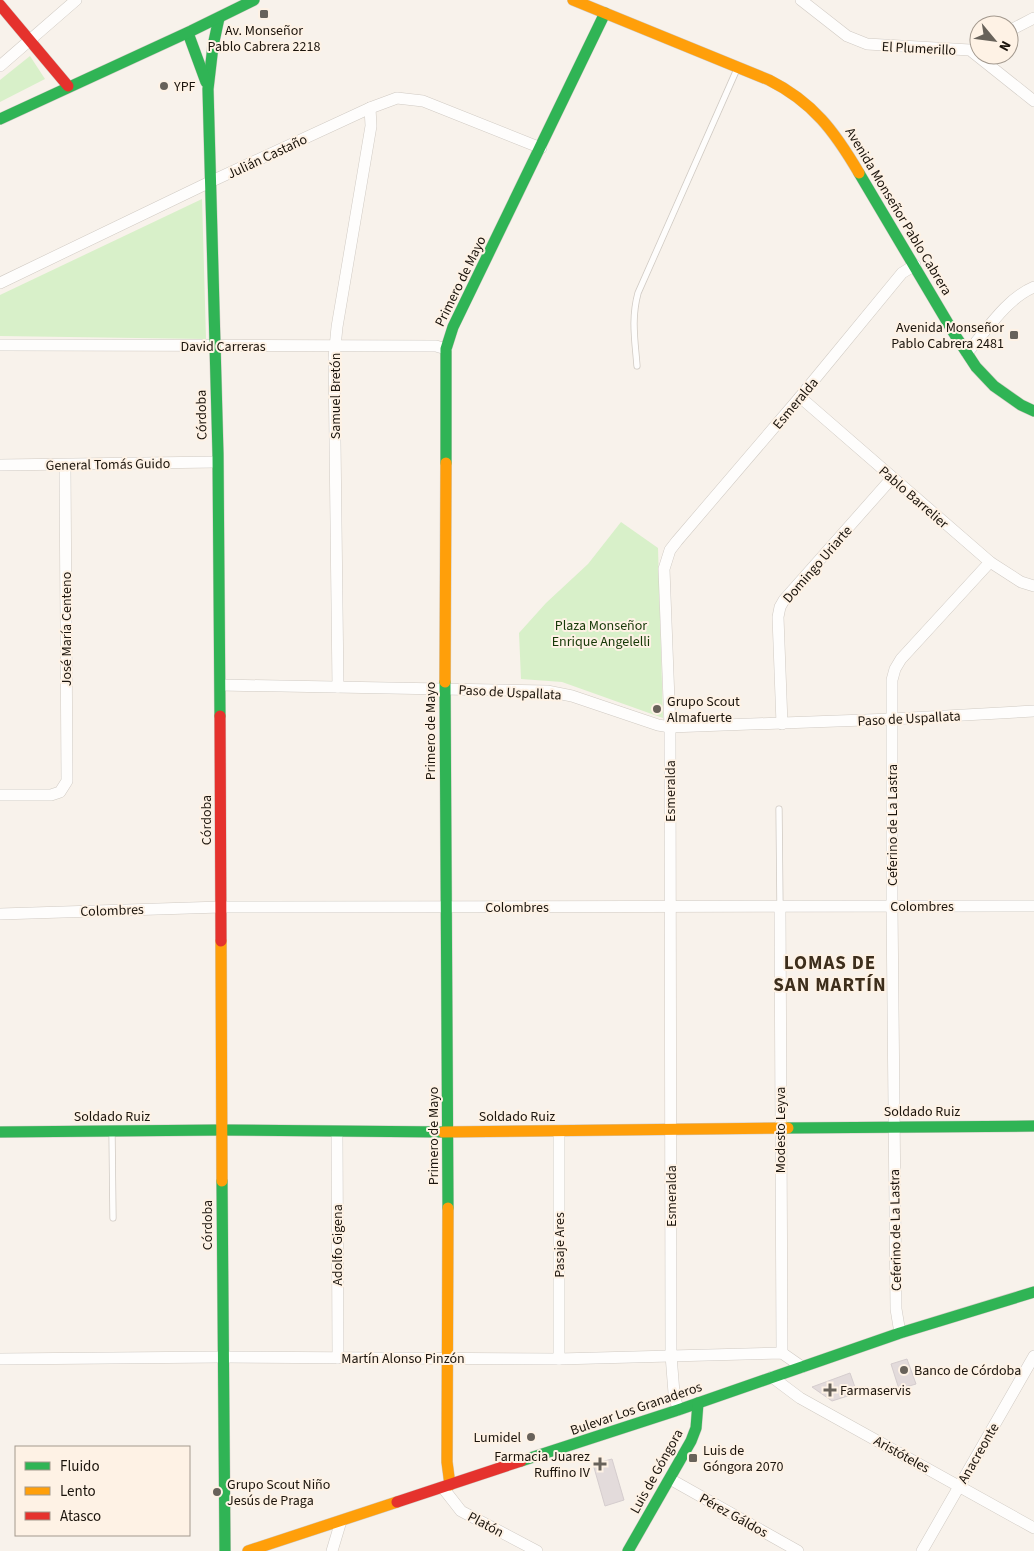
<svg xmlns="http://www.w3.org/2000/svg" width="1034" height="1551" viewBox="0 0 1034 1551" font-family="'Source Sans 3',sans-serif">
	<rect width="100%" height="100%" fill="#f8f2eb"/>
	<g fill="#d8f0c9">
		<path d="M30 56 45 79 0 102V80Z"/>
		<path d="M202 199 206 339 0 336V295Z"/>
		<path d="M621 522 658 548 663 718 562 682 521 679 519 633 546 603 588 564Z"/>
	</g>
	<g fill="#e3dbdb" stroke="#d5cdce">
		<path d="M907 1359 916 1384 899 1389 891 1364Z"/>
		<path d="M850 1373 857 1393 832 1401 812 1387Z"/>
		<path d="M612 1459 624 1500 605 1506 593 1464Z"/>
	</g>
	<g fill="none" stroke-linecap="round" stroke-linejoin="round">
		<defs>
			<g id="lane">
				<path d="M637 366C635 340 631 319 638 293L737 69"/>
				<path d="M779 809 780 907"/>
				<path d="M112 1133 113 1218"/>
			</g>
			<g id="street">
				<path d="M801 0 847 36 867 44 970 50 1034 101"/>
				<path d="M1009 31 1034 18"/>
				<path d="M0 66 76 0"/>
				<path d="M0 283 212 181 370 108 397 98 423 101 541 148"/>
				<path d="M0 345 436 346 446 349"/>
				<path d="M967 353C986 331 1007 298 1034 287"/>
				<path d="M800 397 990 562 1021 582 1034 586"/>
				<path d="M0 465 217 462"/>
				<path d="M221 685 547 691 572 696 658 725 670 727 892 719 1034 711"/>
				<path d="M338 687 334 358 337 327 371 126 370 108"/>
				<path d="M782 724 778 617 780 607 784 600 892 478"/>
				<path d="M0 795H51L60 792 67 781 65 465"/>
				<path d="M780 907 782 1353"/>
				<path d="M0 914 221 907 1034 906"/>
				<path d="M337 1132 338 1358"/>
				<path d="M900 1333 896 1309 892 906V680L895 669 901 659 990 562"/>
				<path d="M0 1359 222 1357 559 1359 782 1353 802 1367"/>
				<path d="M559 1359V1131"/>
				<path d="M772 1377 800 1398 1034 1528"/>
				<path d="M678 1410 674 1393 671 1355 670 727 664 569 670 550 677 541 800 397 902 273 915 265"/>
				<path d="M670 1479 798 1551"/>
				<path d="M443 1488 461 1511 537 1551"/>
				<path d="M332 1551 341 1521"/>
				<path d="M922 1551 1034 1356"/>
			</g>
			<g id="fast">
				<path d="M219 18 213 46 208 89 218 454 220 716"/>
				<path d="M188 33 206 82"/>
				<path d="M0 119 191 31 254 0"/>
				<path d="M859 173 955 335 976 367 994 386 1021 405 1034 411"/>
				<path d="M446 463V349L453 327 605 13"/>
				<path d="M445 682 448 1208"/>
				<path d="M788 1128 1034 1126"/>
				<path d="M0 1132 221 1130 443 1132"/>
				<path d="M222 1181 225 1551"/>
				<path d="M521 1461 678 1410 900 1333 1034 1292"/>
				<path d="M628 1551 691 1441 696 1428 698 1403"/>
			</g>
			<g id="slow">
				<path d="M573 0 769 80C813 102 835 132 859 173"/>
				<path d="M445 682 446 463"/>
				<path d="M221 941 222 1181"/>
				<path d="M443 1132 788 1128"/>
				<path d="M448 1208 447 1462 450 1485"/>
				<path d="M248 1551 397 1502"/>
			</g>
			<g id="jam">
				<path d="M0 5 68 86"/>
				<path d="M220 716 221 941"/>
				<path d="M397 1502 521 1461"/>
			</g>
		</defs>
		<use href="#lane" stroke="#d0cac3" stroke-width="7"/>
		<use href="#street" stroke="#d0cac3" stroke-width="12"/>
		<use href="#fast" stroke="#d0cac3" stroke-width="12"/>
		<use href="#slow" stroke="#d0cac3" stroke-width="12"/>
		<use href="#jam" stroke="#d0cac3" stroke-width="12"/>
		<use href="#lane" stroke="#fefdfc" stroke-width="5.5"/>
		<use href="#street" stroke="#fefdfc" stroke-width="11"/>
		<use href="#fast" stroke="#30b455" stroke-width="11"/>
		<use href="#slow" stroke="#ff9f0a" stroke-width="11"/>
		<use href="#jam" stroke="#e5322d" stroke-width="11"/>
	</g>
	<g fill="#68625a" stroke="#fef2e5" stroke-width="2">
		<rect x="259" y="9" width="10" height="10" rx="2.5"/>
		<circle cx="164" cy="86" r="5"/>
		<rect x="1009" y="330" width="10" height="10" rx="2.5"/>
		<circle cx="657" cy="709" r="5"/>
		<circle cx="904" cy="1370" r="5"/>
		<path d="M827.5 1382.5h5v5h5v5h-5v5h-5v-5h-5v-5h5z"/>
		<circle cx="531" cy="1437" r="5"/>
		<rect x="688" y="1453" width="10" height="10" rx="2.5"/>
		<path d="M597.5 1456.5h5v5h5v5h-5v5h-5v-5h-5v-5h5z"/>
		<circle cx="217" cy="1492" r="5"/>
	</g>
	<g text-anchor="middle" stroke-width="4" stroke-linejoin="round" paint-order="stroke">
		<g font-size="14" fill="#1b140c" stroke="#fef2e5" text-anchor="start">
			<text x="264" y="35" text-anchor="middle">Av. Monseñor<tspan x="264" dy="16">Pablo Cabrera 2218</tspan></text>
			<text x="174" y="91">YPF</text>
			<text x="1004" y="332" text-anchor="end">Avenida Monseñor<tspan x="1004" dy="16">Pablo Cabrera 2481</tspan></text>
			<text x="667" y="706">Grupo Scout<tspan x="667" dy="16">Almafuerte</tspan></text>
			<text x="914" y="1375">Banco de Córdoba</text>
			<text x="840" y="1395">Farmaservis</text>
			<text x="521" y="1442" text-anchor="end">Lumidel</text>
			<text x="703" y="1455">Luis de<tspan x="703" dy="16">Góngora 2070</tspan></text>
			<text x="590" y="1461" text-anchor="end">Farmacia Juarez<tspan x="590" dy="16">Ruffino IV</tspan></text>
			<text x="227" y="1489">Grupo Scout Niño<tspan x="227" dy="16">Jesús de Praga</tspan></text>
		</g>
		<g font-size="14" fill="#1b140c" stroke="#fef2e5">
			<text transform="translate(919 48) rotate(3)" y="5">El Plumerillo</text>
			<text transform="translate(267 156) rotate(-25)" y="5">Julián Castaño</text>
			<text transform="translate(899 211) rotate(59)" y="5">Avenida Monseñor Pablo Cabrera</text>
			<text transform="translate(460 281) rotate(-64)" y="5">Primero de Mayo</text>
			<text x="223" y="351">David Carreras</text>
			<text transform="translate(335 396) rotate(-90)" y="5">Samuel Bretón</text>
			<text transform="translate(795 403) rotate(-50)" y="5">Esmeralda</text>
			<text transform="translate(201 415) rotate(-91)" y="5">Córdoba</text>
			<text transform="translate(108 464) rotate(-1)" y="5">General Tomás Guido</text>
			<text transform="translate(914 497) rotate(41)" y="5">Pablo Barrelier</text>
			<text transform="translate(817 564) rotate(-49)" y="5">Domingo Uriarte</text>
			<text transform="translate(66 629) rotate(-90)" y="5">José María Centeno</text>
			<text transform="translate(510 692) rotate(3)" y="5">Paso de Uspallata</text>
			<text transform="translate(909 718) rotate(-3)" y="5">Paso de Uspallata</text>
			<text transform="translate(430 731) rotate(-90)" y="5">Primero de Mayo</text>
			<text transform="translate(670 791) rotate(-90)" y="5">Esmeralda</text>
			<text transform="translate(206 820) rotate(-90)" y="5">Córdoba</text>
			<text transform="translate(892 825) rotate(-90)" y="5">Ceferino de La Lastra</text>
			<text x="922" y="911">Colombres</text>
			<text x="517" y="912">Colombres</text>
			<text transform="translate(112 910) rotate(-2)" y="5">Colombres</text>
			<text x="922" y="1116">Soldado Ruiz</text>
			<text x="112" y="1121">Soldado Ruiz</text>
			<text x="517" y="1121">Soldado Ruiz</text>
			<text transform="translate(780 1130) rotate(-90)" y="5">Modesto Leyva</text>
			<text transform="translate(433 1136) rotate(-90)" y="5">Primero de Mayo</text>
			<text transform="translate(671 1196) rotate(-90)" y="5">Esmeralda</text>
			<text transform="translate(207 1225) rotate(-90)" y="5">Córdoba</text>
			<text transform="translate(895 1230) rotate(-91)" y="5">Ceferino de La Lastra</text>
			<text transform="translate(337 1245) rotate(-90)" y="5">Adolfo Gigena</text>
			<text transform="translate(559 1245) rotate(-90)" y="5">Pasaje Ares</text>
			<text x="403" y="1363">Martín Alonso Pinzón</text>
			<text transform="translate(636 1408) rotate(-19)" y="5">Bulevar Los Granaderos</text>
			<text transform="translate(978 1453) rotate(-60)" y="5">Anacreonte</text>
			<text transform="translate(902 1454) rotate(29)" y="5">Aristóteles</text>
			<text transform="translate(656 1471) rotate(-61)" y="5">Luis de Góngora</text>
			<text transform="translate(734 1515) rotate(29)" y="5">Pérez Gáldos</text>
			<text transform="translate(486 1524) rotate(28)" y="5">Platón</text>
		</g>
		<g font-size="14" fill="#163807" stroke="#fef2e5">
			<text x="601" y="630">Plaza Monseñor<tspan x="601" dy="16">Enrique Angelelli</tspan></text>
		</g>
		<g font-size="19" font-weight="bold" letter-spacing="1" fill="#3d2e1c" stroke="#fef2e5">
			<text x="830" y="969">LOMAS DE<tspan x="830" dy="22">SAN MARTÍN</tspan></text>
		</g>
	</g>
	<rect x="15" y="1446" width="175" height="90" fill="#fef2e5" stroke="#a3998e"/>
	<rect x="25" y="1462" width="25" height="8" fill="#30b455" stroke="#a3998e"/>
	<text x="60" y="1471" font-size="15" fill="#1b140c">Fluido</text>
	<rect x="25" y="1487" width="25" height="8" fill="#ff9f0a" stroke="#a3998e"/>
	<text x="60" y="1496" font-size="15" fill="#1b140c">Lento</text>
	<rect x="25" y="1512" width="25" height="8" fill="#e5322d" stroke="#a3998e"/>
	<text x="60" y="1521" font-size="15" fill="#1b140c">Atasco</text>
	<g transform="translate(994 40) rotate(119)"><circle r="24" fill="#fef2e5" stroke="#a3998e"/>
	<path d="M0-4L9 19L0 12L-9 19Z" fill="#68625a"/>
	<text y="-8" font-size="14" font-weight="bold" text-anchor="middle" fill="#1b140c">N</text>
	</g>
</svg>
